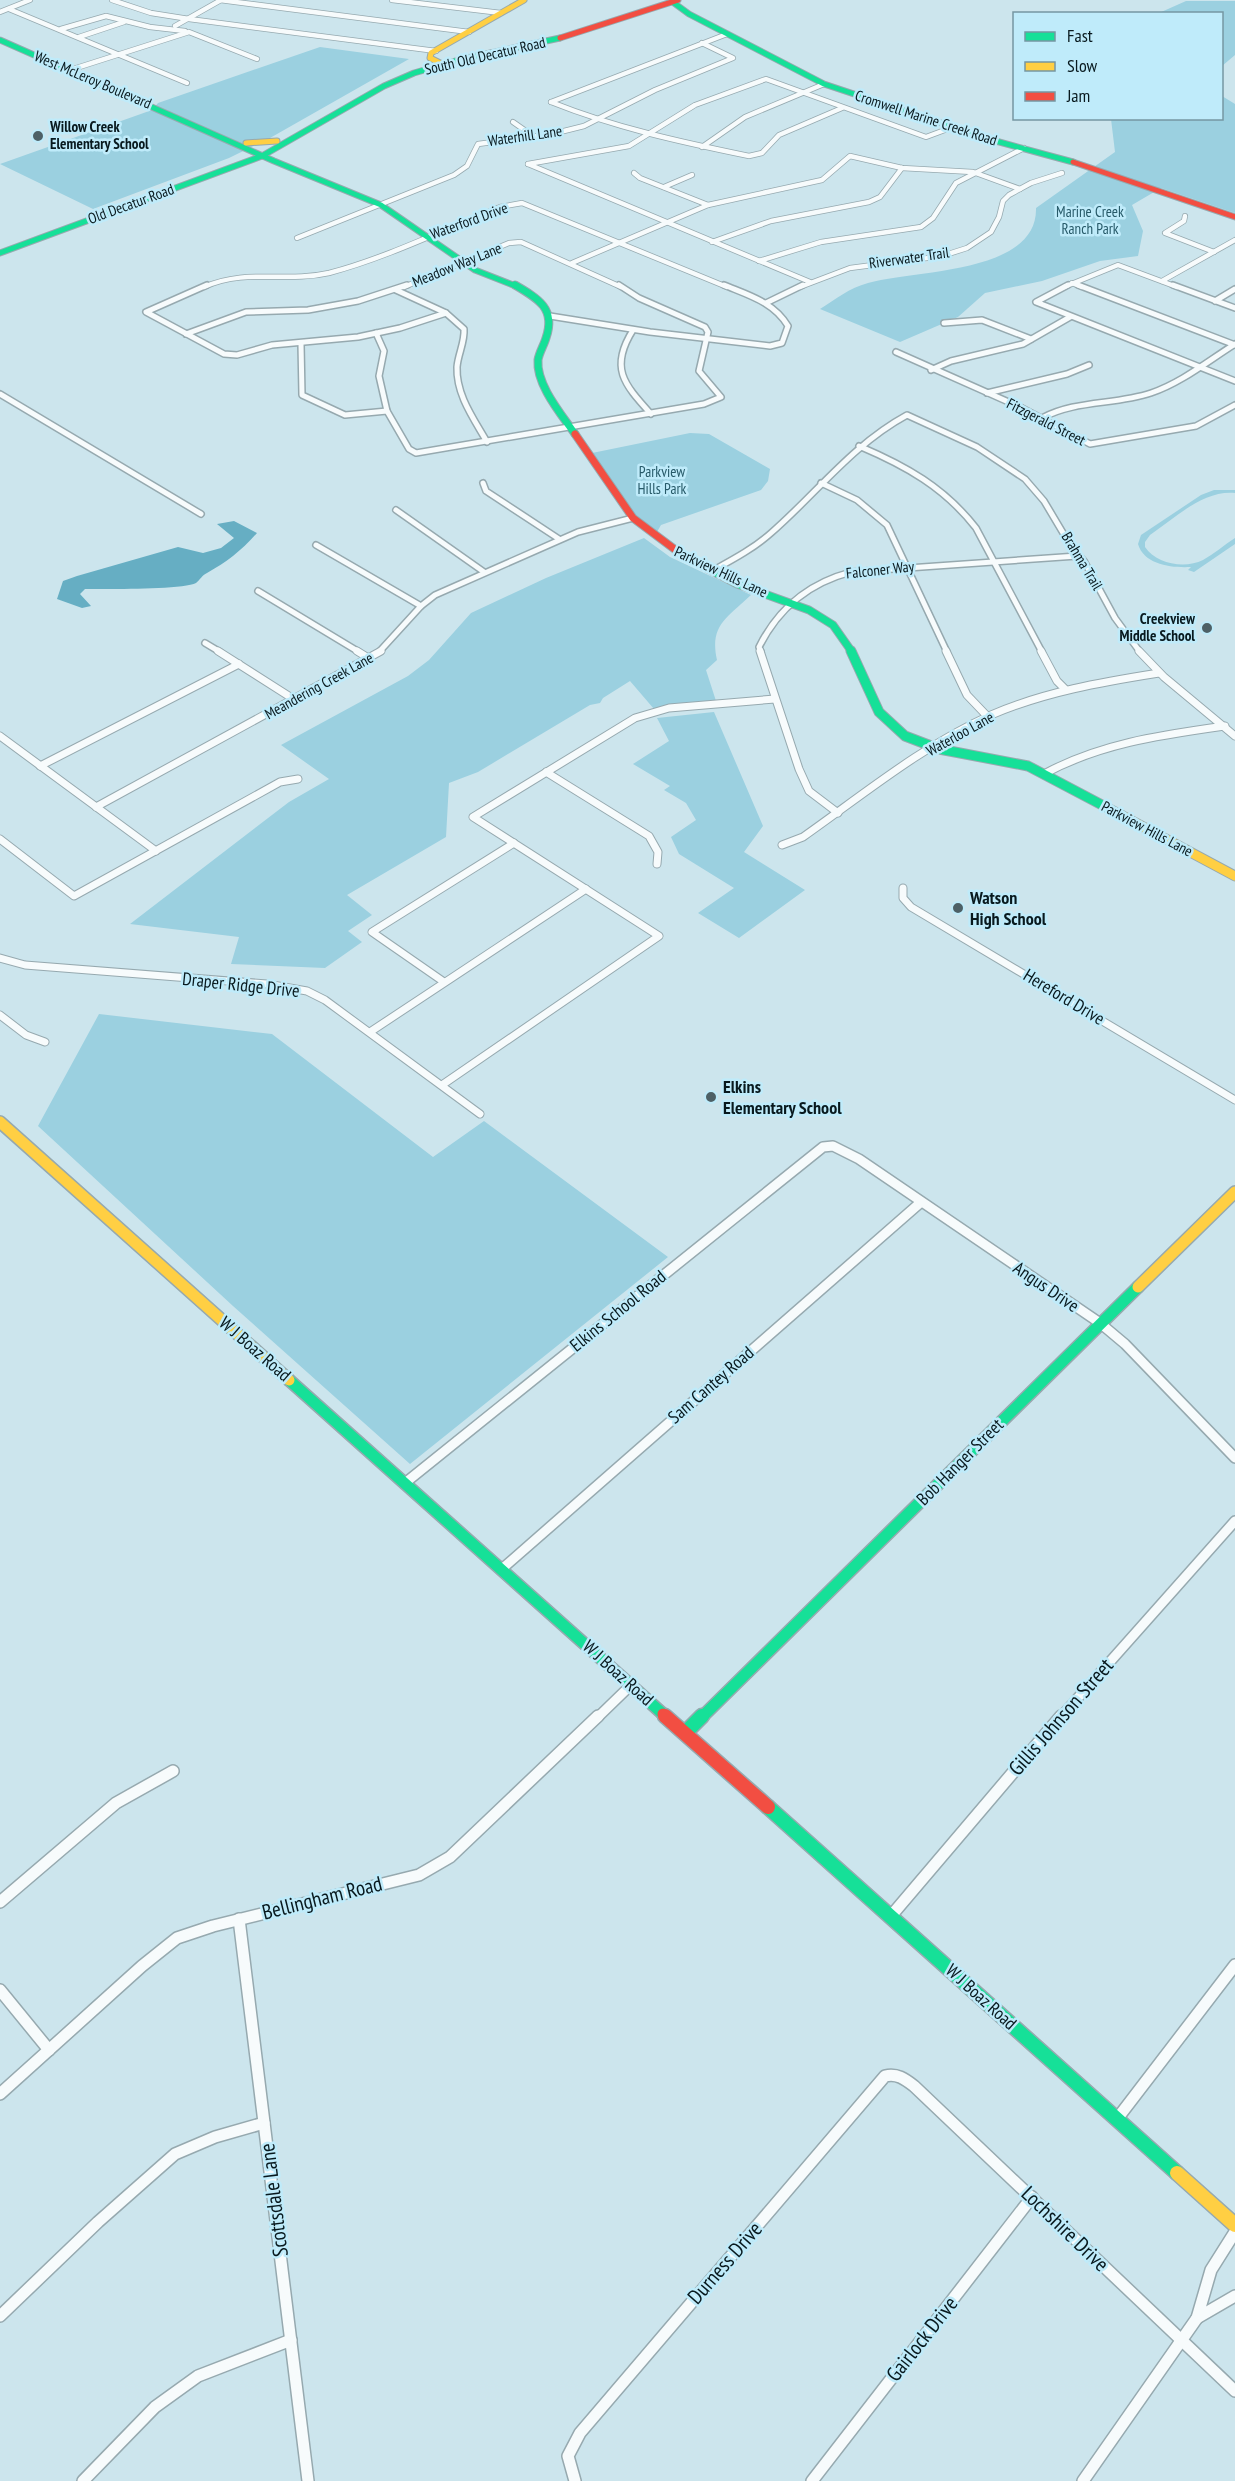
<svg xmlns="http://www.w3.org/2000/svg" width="1235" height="2481" viewBox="0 0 1235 2481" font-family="'PT Sans Narrow',sans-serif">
	<rect width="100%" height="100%" fill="#cce5ed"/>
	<g fill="#9bd0e0">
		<path d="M1186 1H1235V55L1222 66V14L1159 13Z"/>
		<path d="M320 47 409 59 270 138 229 158 93 209 0 164 152 110 158 103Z"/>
		<path d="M1222 96 1235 104V213L1161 188 1132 205 1143 231 1138 256 1100 261 1042 281 985 293 958 317 900 342 820 309C836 299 849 288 868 283 914 270 1038 274 1036 208L1115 152 1111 119 1222 118Z"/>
		<path d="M690 433 709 434 763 465 770 469 768 481 761 490 661 525 657 532C637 529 604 471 592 453Z"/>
		<path d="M1214 490H1235V493C1203 490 1175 518 1150 535L1145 542V547C1156 564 1185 569 1203 560 1214 554 1224 545 1235 538V544L1194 572 1188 570 1191 567C1172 568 1144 565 1138 544L1141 535 1201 495Z"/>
		<path d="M644 538 670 557 751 595C728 617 709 625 717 660L706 670 716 701 654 709 630 681 603 698 600 703 590 705 478 772 449 783 446 837 347 895 372 915 348 931 362 942 325 968 231 964 239 937 130 924 289 802 329 779 281 745 408 676 429 660 471 613 546 578Z"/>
		<path d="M714 712 763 826 744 852 805 890 739 938 698 913 734 888 679 854 671 837 696 820 686 803 664 790 670 786 633 764 669 741 657 718Z"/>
		<path d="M99 1014 272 1034 433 1157 484 1121 668 1257 410 1464 233 1306 38 1126Z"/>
	</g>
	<path fill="#66aec3" d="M234 521 257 533C241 551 227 562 207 573 202 575 200 580 196 583 183 590 104 589 85 589L80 594 91 606 82 608 57 599 63 581 77 576 178 547 203 553 221 548 234 538 217 524Z"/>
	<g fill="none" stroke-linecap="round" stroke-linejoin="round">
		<defs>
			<g id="street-far4">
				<path d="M112 0 151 13 189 19 436 51"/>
				<path d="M220 0 469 32"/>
				<path d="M392 0 501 13"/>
				<path d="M9 9 187 83"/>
				<path d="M0 12 30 0"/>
				<path d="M175 26 221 0"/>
				<path d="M61 29 106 16 150 27 185 31"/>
				<path d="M79 37 124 22"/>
				<path d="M70 70 189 32 257 59"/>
				<path d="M551 102C616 128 681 142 749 156L762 153 779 135 842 108"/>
				<path d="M551 102 727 34"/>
				<path d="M513 122 533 136"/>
				<path d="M702 147 745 117 824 84"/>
				<path d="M528 164 629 146 695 105 766 79 926 137 953 127"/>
				<path d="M528 164 810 282"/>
				<path d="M634 173 640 178 708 205"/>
				<path d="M664 187 692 175"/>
				<path d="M1185 216 1184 221 1165 233 1214 252"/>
				<path d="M297 238 454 175 467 166 478 144 552 134 584 126 655 90 733 58 702 43"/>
				<path d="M712 242 771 221 869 202 880 197 902 168"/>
				<path d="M759 261 821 242 921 227 933 218 956 183 1024 148"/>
				<path d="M572 263 708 205 822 180 850 156 902 168 973 172 1020 189"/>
				<path d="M1162 281 1235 240"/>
				<path d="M1072 283 1082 287"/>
				<path d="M204 287C247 268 285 283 329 273 386 258 445 229 500 207L522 203 727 287"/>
				<path d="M404 287 509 243 521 242 621 287"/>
				<path d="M800 287 850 268 942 256 967 248 991 232 999 217 1003 201 1009 195 1031 183 1062 173"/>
				<path d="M1064 287 1118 265 1177 287"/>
			</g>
			<g id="street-far3">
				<path d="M207 285 146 312 224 354 237 355 272 345 358 337 400 328 446 313"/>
				<path d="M1068 285 1036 302 1235 381"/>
				<path d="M1078 285 1235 345"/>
				<path d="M1173 285 1235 308"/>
				<path d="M396 290 446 313 464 329C465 342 458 354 457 367 456 395 474 419 487 442"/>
				<path d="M1215 301 1235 289"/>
				<path d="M766 303 803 285"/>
				<path d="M550 316 650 332 770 346 782 343 788 326C774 302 748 295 724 285"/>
				<path d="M944 323 982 320 1031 339"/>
				<path d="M633 330C609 368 624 384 651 414"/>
				<path d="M376 333 384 351 379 376 387 411 409 449 416 453 704 404 721 397 699 371 708 332 705 327 639 298 619 285"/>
				<path d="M186 334 246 312 308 310 358 301 407 285"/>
				<path d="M301 344 302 395 345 415 387 411"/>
				<path d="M896 352 1022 408 1090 444 1196 426 1235 405"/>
				<path d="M931 370 951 361 1023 344 1070 317"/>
				<path d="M987 393 1067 374 1089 365"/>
				<path d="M0 394 201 514"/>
				<path d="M1042 418C1075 400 1115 405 1151 393 1181 383 1208 361 1235 344"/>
				<path d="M859 446C906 466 944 487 976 528L1042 652"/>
				<path d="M483 483 486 491 559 539"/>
				<path d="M821 483 857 500 887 525 947 652"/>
				<path d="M396 510 484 572"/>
				<path d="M316 545 421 606"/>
				<path d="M712 571C732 560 753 549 771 533 817 493 852 445 907 415L977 447 1025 479 1044 501 1072 548 1084 561 1115 618 1140 652"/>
				<path d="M258 591 359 652"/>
				<path d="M205 643 220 652"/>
				<path d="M379 652 421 606 435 595 578 532 633 518"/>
				<path d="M761 652 759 647C778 609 809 583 851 572L1077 556"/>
			</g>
			<g id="street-far2">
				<path d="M218 651 295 700"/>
				<path d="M357 651 370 659"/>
				<path d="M760 651 799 769 809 791 838 813"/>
				<path d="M946 651 967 695 988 717"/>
				<path d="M1041 651 1057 681 1066 690"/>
				<path d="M1139 651 1164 677 1235 736"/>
				<path d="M0 736 156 851"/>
				<path d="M40 766 239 664"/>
				<path d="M546 772 649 836 658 852 657 864"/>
				<path d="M1044 774C1101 743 1162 735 1225 726"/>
				<path d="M96 807 381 651"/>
				<path d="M0 839 74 896 280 782 298 779"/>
				<path d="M782 845 803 837C864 794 922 746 991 715 1044 692 1102 682 1159 673"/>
				<path d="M903 888V898L911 907 1235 1100"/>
				<path d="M0 958 25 965 267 984 307 991 325 1000 480 1114"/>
				<path d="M444 982 372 932 514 843"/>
				<path d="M0 1015 26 1035 45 1042"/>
				<path d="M370 1032 586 889"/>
				<path d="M442 1085 659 936 473 817 635 718 669 708 775 699"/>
			</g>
			<g id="street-far1">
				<path d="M405 1483 823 1147 833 1146 859 1159 1100 1323 1125 1344 1235 1458"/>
				<path d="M503 1568 920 1203"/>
				<path d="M597 1718 631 1685"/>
				<path d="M1060 1718 1235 1521"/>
			</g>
			<g id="street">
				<path d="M0 1902 116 1803 173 1771"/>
				<path d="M891 1916 1061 1716"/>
				<path d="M239 1919 308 2481"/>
				<path d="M0 1990 49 2050"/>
				<path d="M0 2094 142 1966 177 1938 213 1926 419 1875 450 1857 598 1716"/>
				<path d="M1117 2119 1235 1965"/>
				<path d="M0 2316 98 2222 175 2154 215 2137 264 2123"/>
				<path d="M1197 2318 1235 2296"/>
				<path d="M83 2481 155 2407 198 2376 291 2340"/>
				<path d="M575 2481 568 2456 580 2433 885 2076C897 2073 905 2079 914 2086L1235 2391"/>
				<path d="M812 2481 1032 2197"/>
				<path d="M1083 2481 1197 2318 1211 2270 1235 2232"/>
			</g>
			<g id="fast-far4">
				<path d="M674 3 689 14 824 84 992 140 1073 162"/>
				<path d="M0 40 274 161 381 205 475 270 518 287"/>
				<path d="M0 253 262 156 384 86 414 73 462 59 560 38"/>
			</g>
			<g id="fast-far3">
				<path d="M515 285C539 299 556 309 546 338 544 345 539 353 538 360 536 385 562 415 575 434"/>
				<path d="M685 557 737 584 809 610 833 625 852 652"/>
			</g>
			<path id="fast-far2" d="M851 651 879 712 905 736 939 749 1028 766 1121 815"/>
			<g id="fast-far1">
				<path d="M289 1380 663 1714"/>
				<path d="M701 1718 1138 1287"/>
			</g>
			<g id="fast">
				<path d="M685 1733 702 1716"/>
				<path d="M768 1807 1177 2173"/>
			</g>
			<g id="slow-far3">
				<path d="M442 64 430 58 431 53 524 0"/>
				<path d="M246 143 277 141"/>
			</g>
			<path id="slow-far2" d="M1121 815 1235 876"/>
			<g id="slow-far1">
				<path d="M0 1122 289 1380"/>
				<path d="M1138 1287 1235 1192"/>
			</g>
			<path id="slow" d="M1177 2173 1235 2225"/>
			<g id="jam-far3">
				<path d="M560 38 678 0"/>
				<path d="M1073 162 1235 217"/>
			</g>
			<path id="jam-far2" d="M575 434 633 518 685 557"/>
			<path id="jam-far1" d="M663 1714 667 1718"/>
			<path id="jam" d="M665 1716 768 1807"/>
		</defs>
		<use href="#street-far4" stroke="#96a9af" stroke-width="6"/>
		<use href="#street-far3" stroke="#96a9af" stroke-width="8"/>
		<use href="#street-far2" stroke="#96a9af" stroke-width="9"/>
		<use href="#street-far1" stroke="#96a9af" stroke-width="12"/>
		<use href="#street" stroke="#96a9af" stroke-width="14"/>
		<use href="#fast-far4" stroke="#96a9af" stroke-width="7"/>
		<use href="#fast-far3" stroke="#96a9af" stroke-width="9"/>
		<use href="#fast-far2" stroke="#96a9af" stroke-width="11"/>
		<use href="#fast-far1" stroke="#96a9af" stroke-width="14"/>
		<use href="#fast" stroke="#96a9af" stroke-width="17"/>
		<use href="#slow-far3" stroke="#96a9af" stroke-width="7"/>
		<use href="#slow-far2" stroke="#96a9af" stroke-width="11"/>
		<use href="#slow-far1" stroke="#96a9af" stroke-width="14"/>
		<use href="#slow" stroke="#96a9af" stroke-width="17"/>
		<use href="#jam-far3" stroke="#96a9af" stroke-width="7"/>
		<use href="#jam-far2" stroke="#96a9af" stroke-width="9"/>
		<use href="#jam-far1" stroke="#96a9af" stroke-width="14"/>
		<use href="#jam" stroke="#96a9af" stroke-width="17"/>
		<use href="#street-far4" stroke="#f7fbfc" stroke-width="4.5"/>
		<use href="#street-far3" stroke="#f7fbfc" stroke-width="5"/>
		<use href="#street-far2" stroke="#f7fbfc" stroke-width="7"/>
		<use href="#street-far1" stroke="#f7fbfc" stroke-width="9"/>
		<use href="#street" stroke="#f7fbfc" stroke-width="11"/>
		<use href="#fast-far4" stroke="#16e098" stroke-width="5"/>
		<use href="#fast-far3" stroke="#16e098" stroke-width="7"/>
		<use href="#fast-far2" stroke="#16e098" stroke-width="9"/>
		<use href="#fast-far1" stroke="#16e098" stroke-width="11"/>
		<use href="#fast" stroke="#16e098" stroke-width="14"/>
		<use href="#slow-far3" stroke="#ffcf43" stroke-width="5"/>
		<use href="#slow-far2" stroke="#ffcf43" stroke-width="9"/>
		<use href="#slow-far1" stroke="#ffcf43" stroke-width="11"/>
		<use href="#slow" stroke="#ffcf43" stroke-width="14"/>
		<use href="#jam-far3" stroke="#f24e42" stroke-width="5"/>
		<use href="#jam-far2" stroke="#f24e42" stroke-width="7"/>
		<use href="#jam-far1" stroke="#f24e42" stroke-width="11"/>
		<use href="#jam" stroke="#f24e42" stroke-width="14"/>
	</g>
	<g fill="#4d6066" stroke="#bfebfa" stroke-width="2">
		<circle cx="38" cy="136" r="6"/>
		<circle cx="1207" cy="628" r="6"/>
		<circle cx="958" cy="908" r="6"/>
		<circle cx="711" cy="1097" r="6"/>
	</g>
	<g text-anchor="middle" stroke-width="5" stroke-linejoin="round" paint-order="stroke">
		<g font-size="15" fill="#08191e" stroke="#bfebfa">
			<text transform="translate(485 56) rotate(-13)" y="5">South Old Decatur Road</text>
			<text transform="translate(93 80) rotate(23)" y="5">West McLeroy Boulevard</text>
			<text transform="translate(926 118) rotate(18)" y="5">Cromwell Marine Creek Road</text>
			<text transform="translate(525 136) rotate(-8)" y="5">Waterhill Lane</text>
			<text transform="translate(131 204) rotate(-20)" y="5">Old Decatur Road</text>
			<text transform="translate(469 221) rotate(-20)" y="5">Waterford Drive</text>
			<text transform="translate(909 258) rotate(-8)" y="5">Riverwater Trail</text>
			<text transform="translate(457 265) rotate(-22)" y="5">Meadow Way Lane</text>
			<text transform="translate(1046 422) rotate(27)" y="5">Fitzgerald Street</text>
			<text transform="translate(1082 561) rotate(59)" y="5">Brahma Trail</text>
			<text transform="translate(880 570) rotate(-6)" y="5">Falconer Way</text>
			<text transform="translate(721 572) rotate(25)" y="5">Parkview Hills Lane</text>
			<text transform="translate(319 686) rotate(-29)" y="5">Meandering Creek Lane</text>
			<text transform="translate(960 734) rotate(-29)" y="5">Waterloo Lane</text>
			<text transform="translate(1147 829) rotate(28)" y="5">Parkview Hills Lane</text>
		</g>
		<g font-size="15" font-weight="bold" fill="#08191e" stroke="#bfebfa" text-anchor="start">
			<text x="50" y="132">Willow Creek<tspan x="50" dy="17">Elementary School</tspan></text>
			<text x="1195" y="624" text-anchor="end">Creekview<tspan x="1195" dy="17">Middle School</tspan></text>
		</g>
		<g font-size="15" fill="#275a69" stroke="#bfebfa">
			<text x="1090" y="217">Marine Creek<tspan x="1090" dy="17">Ranch Park</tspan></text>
			<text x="662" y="477">Parkview<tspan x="662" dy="17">Hills Park</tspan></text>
		</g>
		<g font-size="18" font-weight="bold" fill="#08191e" stroke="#bfebfa" text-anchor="start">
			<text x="970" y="904">Watson<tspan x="970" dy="21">High School</tspan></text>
			<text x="723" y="1093">Elkins<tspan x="723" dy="21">Elementary School</tspan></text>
		</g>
		<g font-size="18" fill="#08191e" stroke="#bfebfa">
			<text transform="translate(241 985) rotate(6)" y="6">Draper Ridge Drive</text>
			<text transform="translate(1064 997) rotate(31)" y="6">Hereford Drive</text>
			<text transform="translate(1046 1287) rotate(34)" y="6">Angus Drive</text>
			<text transform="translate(618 1311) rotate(-39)" y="6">Elkins School Road</text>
			<text transform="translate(255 1349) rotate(41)" y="6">W J Boaz Road</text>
			<text transform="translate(711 1385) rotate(-41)" y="6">Sam Cantey Road</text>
			<text transform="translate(960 1462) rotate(-45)" y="6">Bob Hanger Street</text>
			<text transform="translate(618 1673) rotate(42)" y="6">W J Boaz Road</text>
			<text transform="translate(981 1997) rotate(42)" y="6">W J Boaz Road</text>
		</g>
		<g font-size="21" fill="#08191e" stroke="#bfebfa">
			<text transform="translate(1061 1717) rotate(-49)" y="7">Gillis Johnson Street</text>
			<text transform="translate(322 1898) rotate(-14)" y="7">Bellingham Road</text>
			<text transform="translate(274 2200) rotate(-97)" y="7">Scottsdale Lane</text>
			<text transform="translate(1065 2229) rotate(44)" y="7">Lochshire Drive</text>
			<text transform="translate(725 2263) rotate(-49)" y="7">Durness Drive</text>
			<text transform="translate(922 2339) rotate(-52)" y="7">Gairlock Drive</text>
		</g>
	</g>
	<rect x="1013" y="12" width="210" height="108" fill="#bfebfa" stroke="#7697a2" stroke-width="1.5"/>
	<rect x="1025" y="32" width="30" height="9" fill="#16e098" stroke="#7697a2" stroke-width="1.5"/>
	<text x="1067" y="42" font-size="18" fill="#08191e">Fast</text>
	<rect x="1025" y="62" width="30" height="9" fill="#ffcf43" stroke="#7697a2" stroke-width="1.5"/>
	<text x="1067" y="72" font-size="18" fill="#08191e">Slow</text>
	<rect x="1025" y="92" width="30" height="9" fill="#f24e42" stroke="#7697a2" stroke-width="1.5"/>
	<text x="1067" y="102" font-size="18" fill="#08191e">Jam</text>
</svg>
